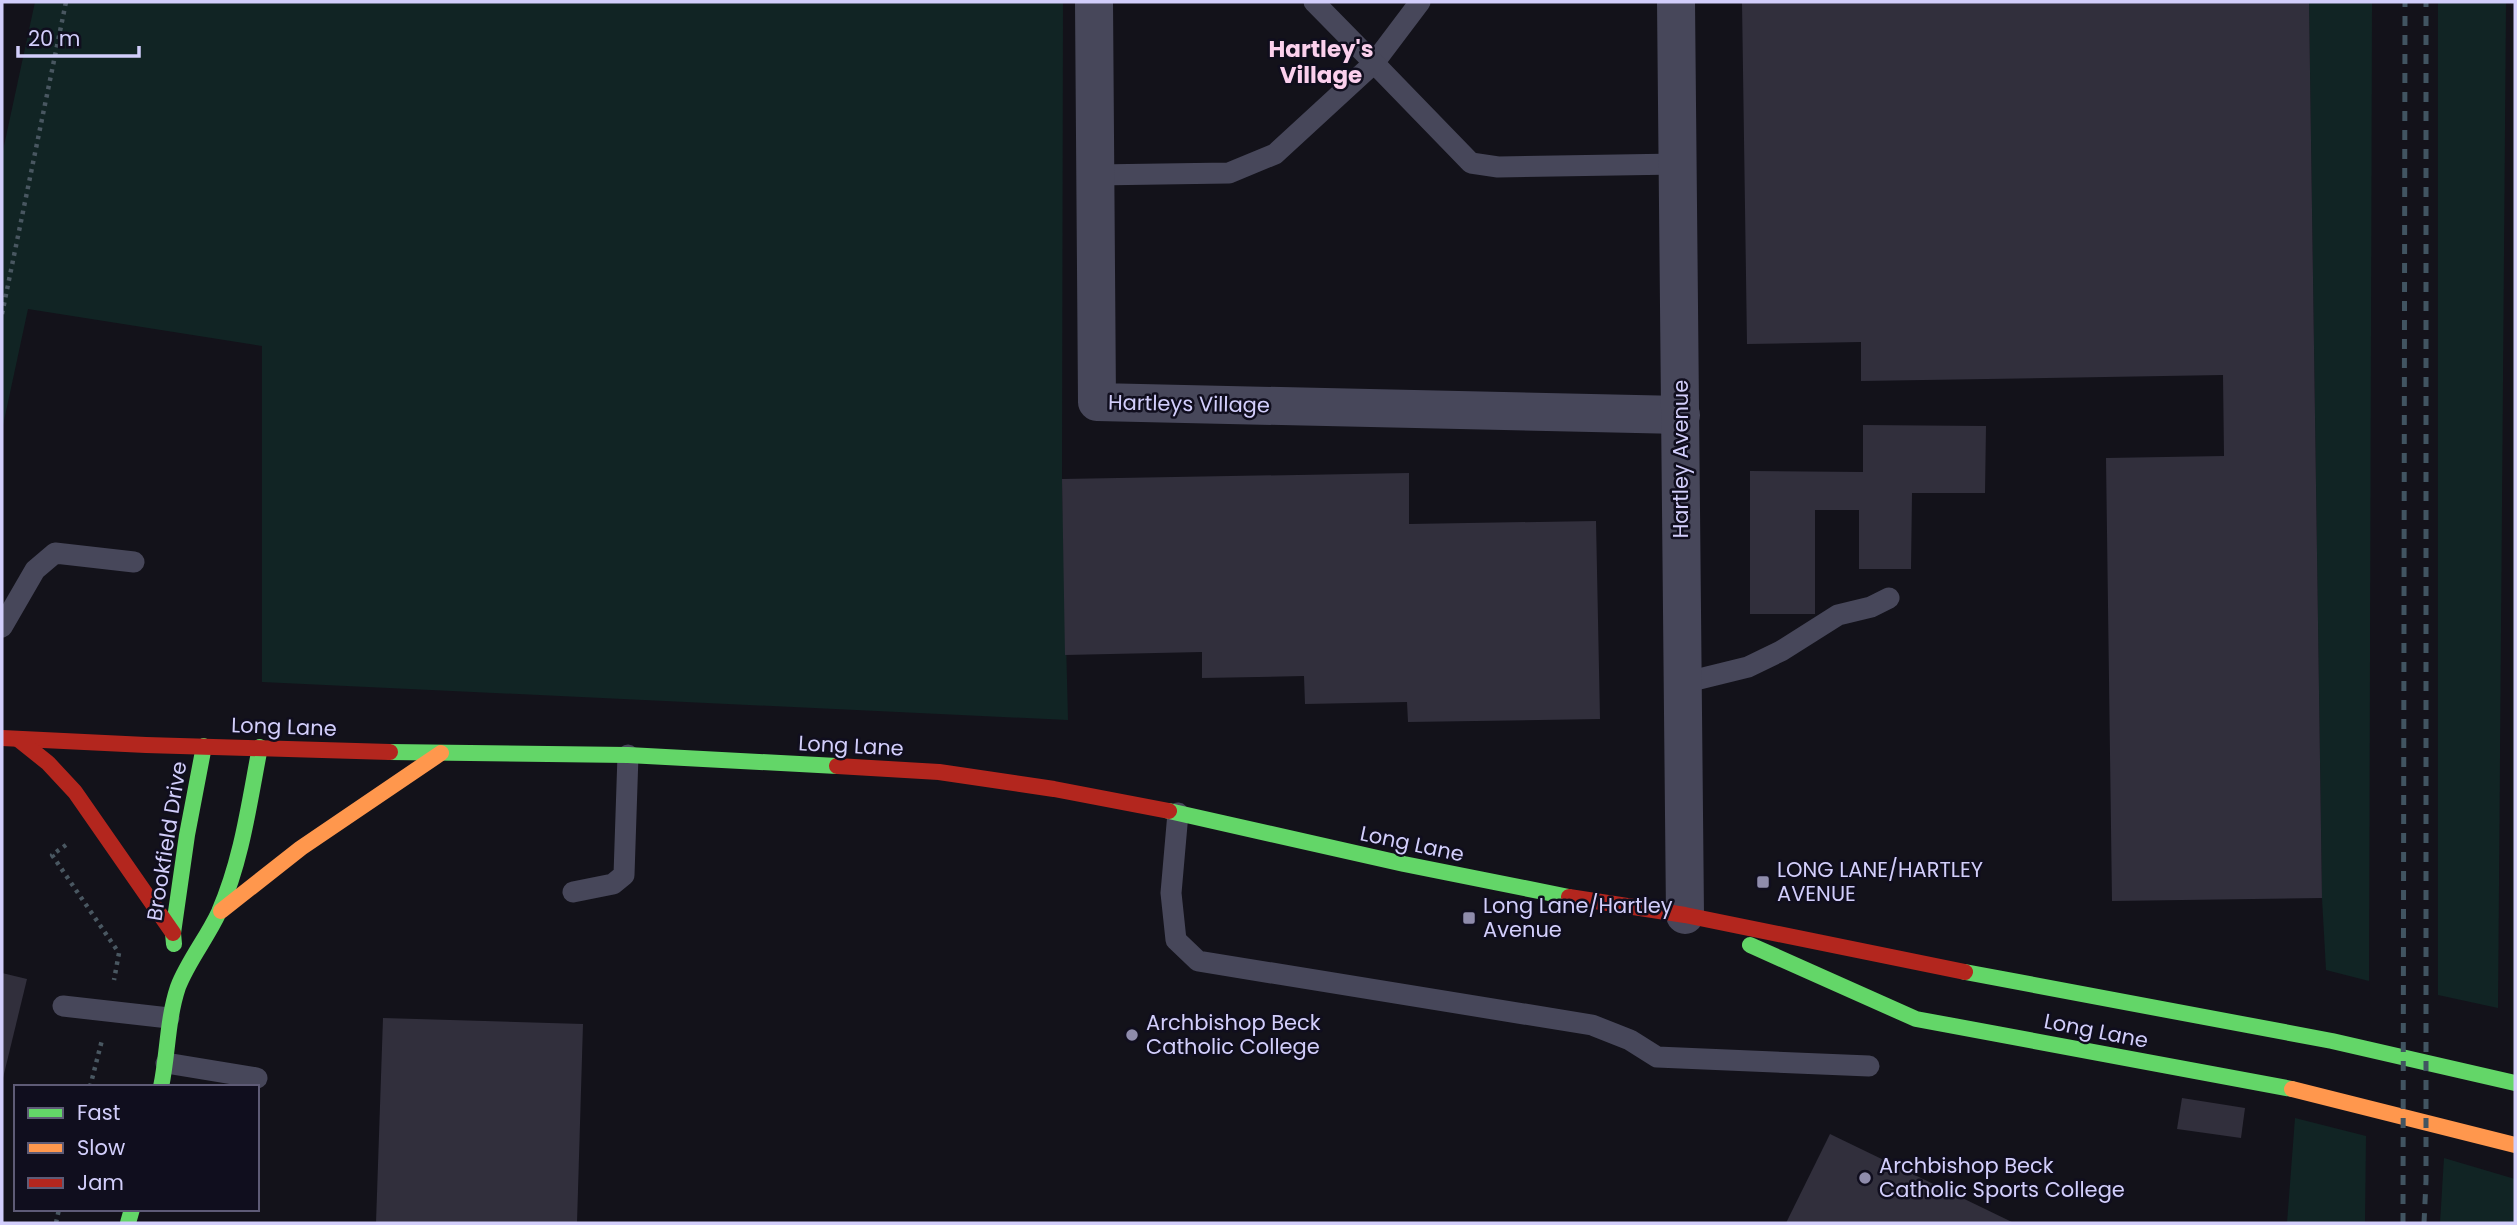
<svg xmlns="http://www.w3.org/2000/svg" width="2517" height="1225" viewBox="0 0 2517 1225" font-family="Poppins,sans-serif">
	<rect width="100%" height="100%" fill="#13121a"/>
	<g fill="#112424">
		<path d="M35 2H1063L1062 479 1068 720 262 682V346L28 309 2 430V155Z"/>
		<path d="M2309 2H2372L2369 981 2326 970 2322 898Z"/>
		<path d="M2438 2H2506L2498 1008 2438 995Z"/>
		<path d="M2295 1118 2366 1136 2365 1223H2287Z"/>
		<path d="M2444 1158 2515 1179V1223H2440Z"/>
	</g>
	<g fill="#312f3c">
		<path d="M1742 2H2309L2322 898 2112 901 2106 458 2224 456 2223 375 1861 381V342L1747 344Z"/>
		<path d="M1863 425 1986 426 1985 493H1912L1911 569H1859V510H1815V614H1750V471L1863 472Z"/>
		<path d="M1409 473V524L1596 521 1600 719 1408 722 1407 702 1305 704 1304 676 1202 678V652L1065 655 1062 479Z"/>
		<path d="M2 973 27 979 3 1078 2 1077Z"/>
		<path d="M383 1018 583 1024 577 1223H376Z"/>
		<path d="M2182 1098 2245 1108 2241 1138 2177 1129Z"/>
		<path d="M1830 1134 2014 1223H1786Z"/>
	</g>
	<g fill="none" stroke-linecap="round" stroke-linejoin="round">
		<g stroke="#495761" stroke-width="4.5" stroke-dasharray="3.5 5" stroke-linecap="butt">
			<path d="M2 314 66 2"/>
			<path d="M66 845 52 855 119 953 114 980"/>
			<path d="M90 1087 102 1040"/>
			<path d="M56 1223 59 1209"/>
		</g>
		<g stroke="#47475a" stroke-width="21">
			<path d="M1314 2 1374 63 1420 2"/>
			<path d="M1095 175 1229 173 1275 154 1374 63 1471 163 1498 167 1678 164"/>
			<path d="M2 627 35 570 55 553 134 562"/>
			<path d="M1683 683 1748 667 1781 651 1838 615 1871 607 1889 598"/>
			<path d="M1178 813 1171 893 1176 940 1198 961 1592 1025 1630 1040 1657 1057 1869 1066"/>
			<path d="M573 892 613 884 624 875 628 755"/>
			<path d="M63 1006 169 1018"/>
			<path d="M166 1063 257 1078"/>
		</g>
		<g stroke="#47475a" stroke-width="38">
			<path d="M1094 2 1097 402 1681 415"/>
			<path d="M1676 2 1685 915"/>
		</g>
		<g stroke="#63d668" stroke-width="16">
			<path d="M390 752 628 755 837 766"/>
			<path d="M1169 811 1404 864 1569 897"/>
			<path d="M174 944 173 933 187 835 204 746"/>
			<path d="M1750 945 1916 1019 2292 1089"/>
			<path d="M1965 972 2332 1041 2515 1083"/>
			<path d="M161 1087C168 1054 167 1020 178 987 188 961 207 938 219 912 242 859 249 804 260 747"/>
			<path d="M128 1223 132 1209"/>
		</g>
		<g stroke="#ff974d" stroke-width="16">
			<path d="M221 911 301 848 441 753"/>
			<path d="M2292 1089 2515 1145"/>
		</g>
		<g stroke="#b3261e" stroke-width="16">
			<path d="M2 738 146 745 390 752"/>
			<path d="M18 739 48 763 75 792 173 933"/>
			<path d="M837 766 939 772 1054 789 1169 811"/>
			<path d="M1569 897 1685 915 1965 972"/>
		</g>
		<g stroke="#415461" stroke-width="5" stroke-dasharray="10 9" stroke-linecap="butt">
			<path d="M2403 1223 2405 2"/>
			<path d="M2424 1223 2426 1181V2"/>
		</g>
	</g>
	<g fill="#8f8cac" stroke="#100e1e" stroke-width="2.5">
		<rect x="1756" y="875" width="14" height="14" rx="3.5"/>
		<rect x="1462" y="911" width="14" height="14" rx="3.5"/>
		<circle cx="1132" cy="1035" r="7"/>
		<circle cx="1865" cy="1178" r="7"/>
	</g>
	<g text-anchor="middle" stroke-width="5" stroke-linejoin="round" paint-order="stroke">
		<g font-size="21" fill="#d2cefb" stroke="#100e1e">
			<text transform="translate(1189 404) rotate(1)" y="7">Hartleys Village</text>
			<text transform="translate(1681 459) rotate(-90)" y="7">Hartley Avenue</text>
			<text transform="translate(284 727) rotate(2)" y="7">Long Lane</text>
			<text transform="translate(851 746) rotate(3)" y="7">Long Lane</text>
			<text transform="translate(167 841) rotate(-81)" y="7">Brookfield Drive</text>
			<text transform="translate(1412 844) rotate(12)" y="7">Long Lane</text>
			<text transform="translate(2096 1031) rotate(11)" y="7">Long Lane</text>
		</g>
		<g font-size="21" fill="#d2cefb" stroke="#100e1e" text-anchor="start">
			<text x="1777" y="877">LONG LANE/HARTLEY<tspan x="1777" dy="24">AVENUE</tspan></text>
			<text x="1483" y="913">Long Lane/Hartley<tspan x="1483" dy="24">Avenue</tspan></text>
			<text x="1146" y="1030">Archbishop Beck<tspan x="1146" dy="24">Catholic College</tspan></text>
			<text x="1879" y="1173">Archbishop Beck<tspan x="1879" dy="24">Catholic Sports College</tspan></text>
		</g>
		<g font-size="23" font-weight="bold" fill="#fbd0ed" stroke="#100e1e">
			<text x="1321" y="57">Hartley's<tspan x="1321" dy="26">Village</tspan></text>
		</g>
	</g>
	<rect width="2517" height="1225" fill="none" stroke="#d2cefb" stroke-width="7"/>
	<rect x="14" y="1085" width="245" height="126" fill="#100e1e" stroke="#5e5b76" stroke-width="2"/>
	<rect x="28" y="1108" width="35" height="10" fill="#63d668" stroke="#5e5b76" stroke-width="2"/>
	<text x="77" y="1120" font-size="21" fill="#d2cefb">Fast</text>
	<rect x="28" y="1143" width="35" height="10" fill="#ff974d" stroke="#5e5b76" stroke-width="2"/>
	<text x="77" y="1155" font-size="21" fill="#d2cefb">Slow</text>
	<rect x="28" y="1178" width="35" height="10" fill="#b3261e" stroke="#5e5b76" stroke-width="2"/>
	<text x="77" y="1190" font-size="21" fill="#d2cefb">Jam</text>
	<path d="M18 46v10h121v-10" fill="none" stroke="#d2cefb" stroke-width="3.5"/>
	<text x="28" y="46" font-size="21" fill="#d2cefb" stroke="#100e1e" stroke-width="5" paint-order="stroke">20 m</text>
</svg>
